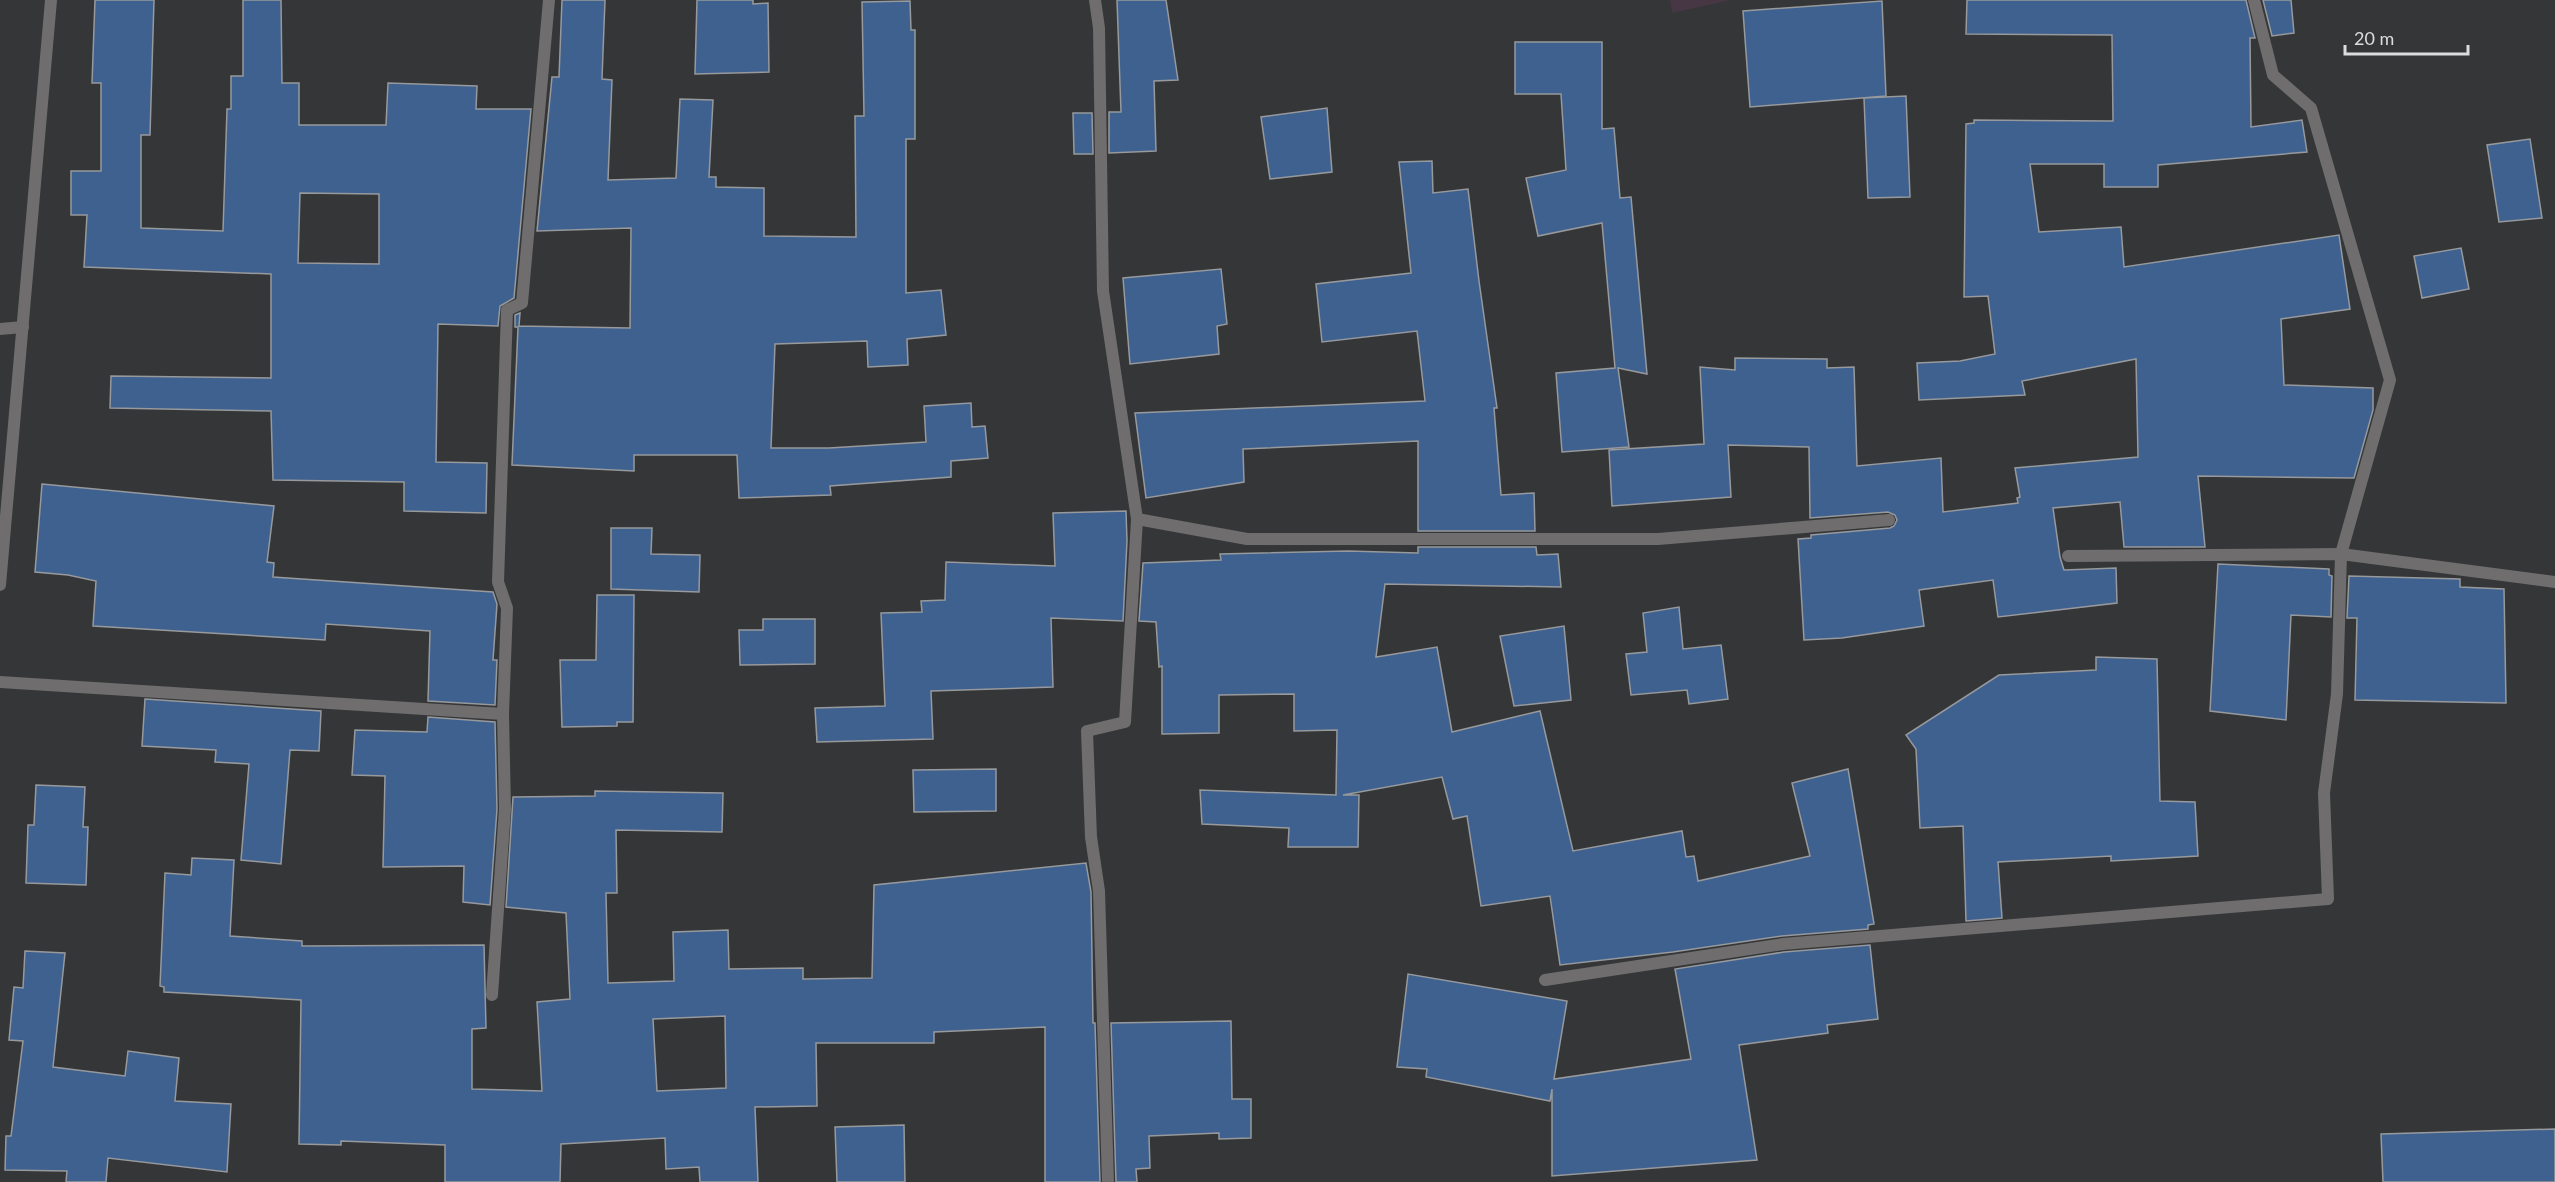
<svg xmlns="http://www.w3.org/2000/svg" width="2555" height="1182" viewBox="0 0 2555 1182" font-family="Lato,sans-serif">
	<rect width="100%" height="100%" fill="#343638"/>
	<path fill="#473744" d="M1670 0H1731L1672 13Z"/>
	<g fill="#3e618f" stroke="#97999c" stroke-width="1.5" fill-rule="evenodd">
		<path d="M95 0H154L150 135H141V228L223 231 227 109H231V76H243V0H281L282 83H299V125H386L388 83 477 86 476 109H531L514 298 500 306 498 326 438 324 436 462 487 463 486 513 404 511V482L273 480 271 411 110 408 111 376 271 378V274L84 267 87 215H71V171H101V83H92ZM300 193 379 194V264L298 263Z"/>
		<path d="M562 0H605L602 79 612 80 608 180 676 178 680 99 713 100 709 177H716V187L764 188V236L856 237 855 116H864L862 2 910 1 911 30H915V139H906V293L941 290 946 335 907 339 908 365 868 367 867 341 775 344 771 448H829L926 442 924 406 971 403 972 427 985 426 988 458 951 461V477L830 486 831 495 739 498 737 455H634V471L512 465 518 327H515V315L520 313 519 326 630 328 631 228 537 231 552 77H559Z"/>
		<path d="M697 0H753V4L768 3 769 72 695 74Z"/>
		<path d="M1117 0H1166L1178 80 1154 81 1156 151 1109 153V112H1121Z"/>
		<path d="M1967 0H2246L2255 38H2250L2251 127 2302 120 2307 152 2158 165V187H2104V164H2030L2039 232 2121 227 2124 267 2339 235 2350 309 2281 319 2284 385 2373 388V410L2354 478 2198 476 2205 547H2124L2120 502 2053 508 2060 557 2064 570 2116 568 2117 603 1998 617 1993 580 1919 590 1924 626 1842 638 1804 640 1798 539 1811 538V535L1890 528 1894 526 1897 520 1895 515 1888 512 1810 518 1809 447 1728 445 1731 497 1612 506 1609 450 1704 444 1700 367 1735 370V358L1827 359V368L1854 367 1857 466 1941 458 1943 512 2018 503 2017 498 2020 497 2015 468 2138 457 2136 359 2022 381 2025 395 1919 400 1917 363 1960 361 1995 354 1988 296 1964 297 1966 124 1974 123V120L2113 121 2112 35 1966 34Z"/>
		<path d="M2263 0H2291L2294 33 2272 36Z"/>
		<path d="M1882 1 1886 96 1750 107 1743 11Z"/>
		<path d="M1515 42H1602V129L1614 128 1620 198 1631 197 1647 374 1618 368 1629 447 1562 452 1556 373 1615 368 1602 223 1538 236 1526 178 1566 170 1561 94H1515Z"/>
		<path d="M1906 96 1910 197 1868 198 1864 98Z"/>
		<path d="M1327 108 1332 172 1270 179 1261 117Z"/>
		<path d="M1073 113H1092L1093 154H1074Z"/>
		<path d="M2530 139 2542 218 2499 222 2487 145Z"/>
		<path d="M1432 161 1433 193 1468 189 1479 281 1497 408H1494L1501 495 1534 493 1535 531H1418V441L1243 449 1244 482 1146 498 1135 413 1425 401 1417 331 1322 342 1316 284 1411 273 1399 162Z"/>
		<path d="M2461 248 2469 289 2422 298 2414 256Z"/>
		<path d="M1221 269 1227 324 1217 326 1219 354 1130 364 1123 278Z"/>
		<path d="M42 484 274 506 267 562 274 563 273 577 493 592 497 604 493 660H497L495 705 428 701 430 631 326 624 325 640 93 626 96 581 68 575 35 572Z"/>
		<path d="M1126 511 1127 541 1123 621 1051 618 1053 687 931 691 933 739 817 742 815 708 885 706 881 613 922 612 921 601 945 600 946 562 1055 566 1053 513Z"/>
		<path d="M611 528H652L651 554 700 555 699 592 611 589Z"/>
		<path d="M1418 547H1536L1537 555 1558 554 1561 587 1385 584 1376 657 1437 647 1452 732 1540 711 1573 851 1682 831 1686 857 1694 856 1698 881 1810 856 1792 783 1848 769 1874 924 1868 925V929L1782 936 1673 952 1560 965 1550 896 1481 906 1467 816 1453 819 1442 777 1343 795H1359L1358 847H1288L1289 828 1202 824 1200 790 1336 795 1337 730 1294 731V694L1219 695V733L1162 734V666L1159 667 1156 622 1139 621 1143 563 1221 560 1220 554 1348 551 1418 553Z"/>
		<path d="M2218 564 2329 569V575L2332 576 2331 617 2291 615 2286 720 2210 711Z"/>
		<path d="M2349 576 2460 579V587L2504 589 2506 703 2355 700 2357 618H2347Z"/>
		<path d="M597 595H634L633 722H617V726L562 727 560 660H596Z"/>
		<path d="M1679 607 1683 649 1721 645 1728 699 1689 704 1687 690 1631 695 1626 654 1647 652 1643 613Z"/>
		<path d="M763 619H815V664L740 665 739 630H763Z"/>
		<path d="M1564 626 1571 700 1514 706 1500 636Z"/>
		<path d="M2096 657 2157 659 2160 801 2195 802 2198 856 2111 861V856L1998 862 2002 918 1966 921 1963 826 1920 828 1916 749 1906 735 1999 675 2096 670Z"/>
		<path d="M145 699 321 711 319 751 290 750 281 864 241 860 249 764 215 762 216 750 142 746Z"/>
		<path d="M428 717 495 722 497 809 490 905 463 902 464 866 383 867 385 776 352 775 355 730 427 732Z"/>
		<path d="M996 769V811L914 812 913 770Z"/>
		<path d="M36 785 85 787 83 827H88L86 885 26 883 28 825H34Z"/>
		<path d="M595 791 723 793 722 832 616 830 617 893H606L608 983 674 981 673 932 728 930 729 969 803 968V979L872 978 874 885 1086 863 1091 892 1093 1023H1095L1100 1182H1045V1027L934 1032V1043H816L817 1106 755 1107 758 1182H700L699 1167 666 1169 665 1138 561 1144 560 1182H445V1145L341 1141V1145L299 1144 301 1000 164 992V987L160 986 165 873 191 875 192 858 234 860 230 936 302 941V946L484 945 486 1028 472 1029V1089L542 1091 537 1002 570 999 566 913 506 907 513 797 595 796ZM725 1016 726 1088 657 1091 653 1019Z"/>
		<path d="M1870 945 1878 1019 1827 1025 1828 1033 1739 1045 1757 1160 1552 1176V1089L1550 1101 1426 1077 1427 1069 1397 1067 1408 974 1567 1001 1554 1079 1691 1059 1675 969 1784 952Z"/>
		<path d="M25 951 65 953 53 1067 125 1076 128 1051 179 1058 175 1101 231 1104 227 1172 108 1158 106 1182H66L67 1171 5 1170 6 1136H11L23 1041 9 1040 14 987 23 988Z"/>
		<path d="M1231 1021 1232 1099H1251V1138L1219 1139V1133L1149 1136 1150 1168 1136 1169 1137 1182H1116L1111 1023Z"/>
		<path d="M904 1125 905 1182H837L835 1127Z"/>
		<path d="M2555 1129V1182H2383L2381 1134Z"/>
	</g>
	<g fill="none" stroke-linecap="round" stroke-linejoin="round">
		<g stroke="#6f6d6d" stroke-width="12">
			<path d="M1095 0 1099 28 1103 291 1137 519 1125 722 1087 731 1091 837 1099 891 1108 1182"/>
			<path d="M0 329 23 327"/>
			<path d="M1137 519 1247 539H1658L1889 520"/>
			<path d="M2068 556 2341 554 2555 582"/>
			<path d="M0 585 51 0"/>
			<path d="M0 682 503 714"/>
			<path d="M1545 980 1783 944 2328 899 2324 793 2337 694 2341 554 2390 380 2311 108 2273 75 2254 0"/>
			<path d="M492 995 505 809 503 714 507 608 498 582 507 310 522 303 549 0"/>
		</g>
	</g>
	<path d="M2345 45v9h123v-9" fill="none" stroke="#dbdcde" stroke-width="3"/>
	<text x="2354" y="45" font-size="18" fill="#dbdcde" stroke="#343638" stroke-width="4.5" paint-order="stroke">20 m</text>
</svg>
